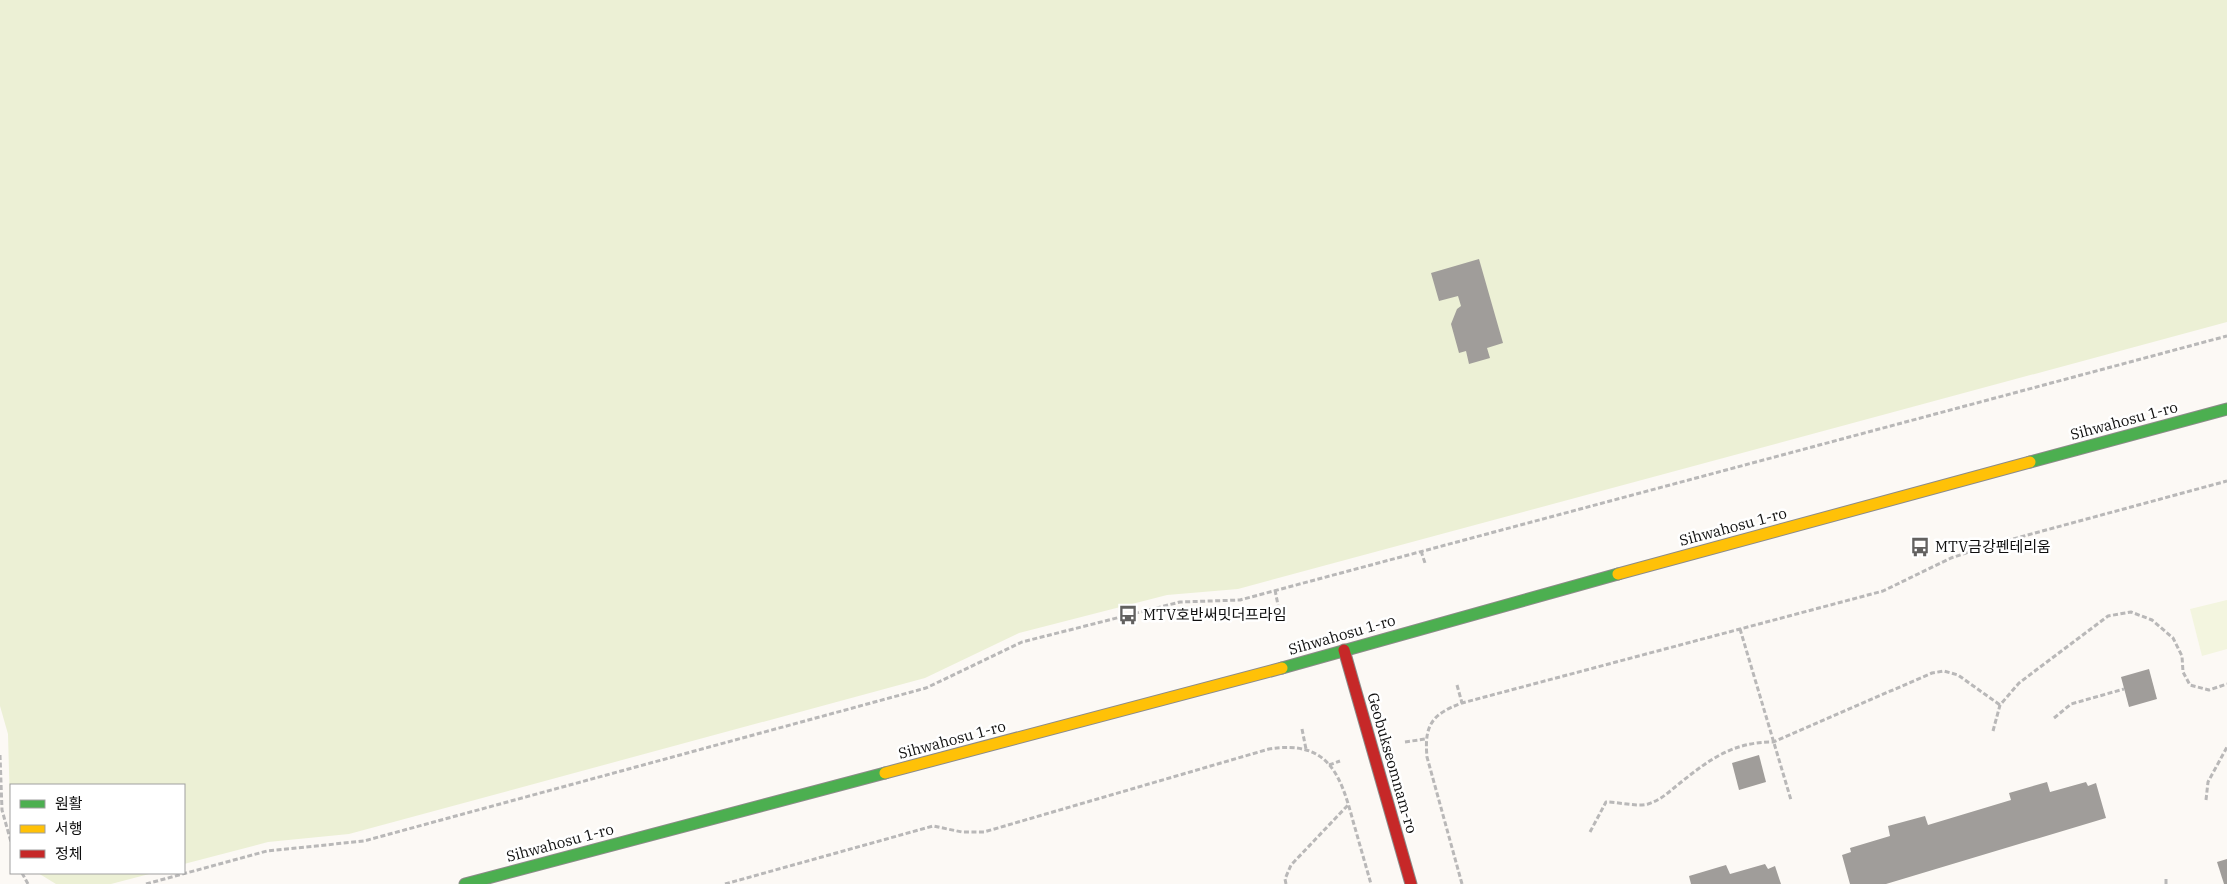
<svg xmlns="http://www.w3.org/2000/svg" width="2227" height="884" viewBox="0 0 2227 884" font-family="'IBM Plex Serif','Noto Sans KR',serif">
	<rect width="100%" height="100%" fill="#fcf9f5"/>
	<g fill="#ecf0d5">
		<path d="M0 0H2227V322L1238 589 1167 595 1019 633 925 678 349 834 268 842 184 864V785H11V812L10 809 8 734 0 706Z"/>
		<path d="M38 873H153L111 884H56Z"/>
	</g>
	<path fill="#f3f5df" d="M2227 600V649L2202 656 2190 609Z"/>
	<g fill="#a09d9a">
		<path d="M1479 259 1503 343 1487 348 1490 358 1469 364 1466 351 1459 353 1451 324 1457 309 1461 306 1458 296 1439 301 1431 273Z"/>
		<path d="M2149 669 2157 699 2129 707 2121 677Z"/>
		<path d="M1759 755 1766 782 1739 790 1732 763Z"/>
		<path d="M2047 782 2050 792 2086 782 2088 786 2096 783 2106 818 1886 884H1850L1842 855 1851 852 1850 848 1890 836 1888 826 1925 816 1928 825 2011 800 2009 793Z"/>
		<path d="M2227 859V884H2224L2217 862Z"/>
		<path d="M1765 864 1768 869 1775 866 1781 884H1691L1689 876 1726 865 1730 874Z"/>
	</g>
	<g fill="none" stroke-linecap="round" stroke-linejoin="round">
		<defs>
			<g id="fast">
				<path d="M2030 462 2227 409"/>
				<path d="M1282 668 1618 574"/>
				<path d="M465 884 885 773"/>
			</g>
			<g id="slow">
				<path d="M1618 574 2030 462"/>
				<path d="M885 773 1282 668"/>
			</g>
			<path id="jam" d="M1344 650 1411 884"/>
		</defs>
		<use href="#fast" stroke="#8c8b89" stroke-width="13"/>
		<use href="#slow" stroke="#8c8b89" stroke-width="13"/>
		<use href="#jam" stroke="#8c8b89" stroke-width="13"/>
		<g stroke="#b9b8b8" stroke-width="3" stroke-dasharray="5 2.5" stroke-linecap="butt">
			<path d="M1421 551 1425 563"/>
			<path d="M1275 590 1278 605"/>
			<path d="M1740 629 1791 800"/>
			<path d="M1457 685 1462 703"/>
			<path d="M2054 718 2071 704 2124 689"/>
			<path d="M1302 729 1306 749"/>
			<path d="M1993 731 2000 705 2019 683 2108 616 2131 612 2152 620 2173 638 2182 656 2183 672 2190 685 2209 690 2227 684"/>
			<path d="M1405 742 1425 739"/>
			<path d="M0 755 2 810 11 842"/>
			<path d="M1329 765 1340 761"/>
			<path d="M2206 800 2208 782 2227 747"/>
			<path d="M1590 832 1606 802C1619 802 1636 807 1648 804 1661 800 1670 791 1680 783 1710 759 1733 742 1773 742L1932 673 1944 671 1958 675 2000 705"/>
			<path d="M22 873 28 884"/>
			<path d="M146 884 267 851 364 841 926 688 1022 642 1180 602 1240 600 2227 336"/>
			<path d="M725 884 933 826 962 832H984L1269 749C1327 740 1340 772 1353 821 1359 842 1365 863 1371 884"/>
			<path d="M1286 884 1285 879 1291 865 1349 804"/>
			<path d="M1462 884 1427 757C1424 725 1432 714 1462 703L1883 591 1951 558 1987 546 2227 481"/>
			<path d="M2166 884V879"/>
		</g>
		<use href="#fast" stroke="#4caf50" stroke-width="11"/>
		<use href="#slow" stroke="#ffc107" stroke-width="11"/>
		<use href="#jam" stroke="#c62828" stroke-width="11"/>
	</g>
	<defs>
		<symbol id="bus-bare" viewBox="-9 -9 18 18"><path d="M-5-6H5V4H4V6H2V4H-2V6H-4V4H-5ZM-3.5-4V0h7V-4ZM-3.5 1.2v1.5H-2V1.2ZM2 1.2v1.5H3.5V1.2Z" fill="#626160" stroke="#fff" stroke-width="2.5" paint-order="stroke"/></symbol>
	</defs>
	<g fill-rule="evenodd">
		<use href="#bus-bare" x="1906" y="533" width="28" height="28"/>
		<use href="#bus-bare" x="1114" y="601" width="28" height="28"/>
	</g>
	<g text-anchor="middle" stroke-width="5" stroke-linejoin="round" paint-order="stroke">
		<g font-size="15" fill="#0f0f0f" stroke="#fff">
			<text transform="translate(2124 421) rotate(-15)" y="5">Sihwahosu 1-ro</text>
			<text transform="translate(1733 527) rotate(-15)" y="5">Sihwahosu 1-ro</text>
			<text transform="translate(1342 635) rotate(-16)" y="5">Sihwahosu 1-ro</text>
			<text transform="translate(952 740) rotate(-15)" y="5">Sihwahosu 1-ro</text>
			<text transform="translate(1392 763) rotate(74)" y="5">Geobukseomnam-ro</text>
			<text transform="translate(560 843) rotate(-15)" y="5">Sihwahosu 1-ro</text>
		</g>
		<g font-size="15" fill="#0f0f0f" stroke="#fff" text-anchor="start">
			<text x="1935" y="552">MTV금강펜테리움</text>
			<text x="1143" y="620">MTV호반써밋더프라임</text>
		</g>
	</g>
	<rect x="10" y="784" width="175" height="90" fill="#ffffff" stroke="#9f9f9f"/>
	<rect x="20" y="800" width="25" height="8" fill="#4caf50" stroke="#9f9f9f"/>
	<text x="55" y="809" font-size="15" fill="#0f0f0f">원활</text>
	<rect x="20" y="825" width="25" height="8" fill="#ffc107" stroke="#9f9f9f"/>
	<text x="55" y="834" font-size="15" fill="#0f0f0f">서행</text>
	<rect x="20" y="850" width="25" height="8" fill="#c62828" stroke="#9f9f9f"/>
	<text x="55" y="859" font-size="15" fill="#0f0f0f">정체</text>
</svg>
